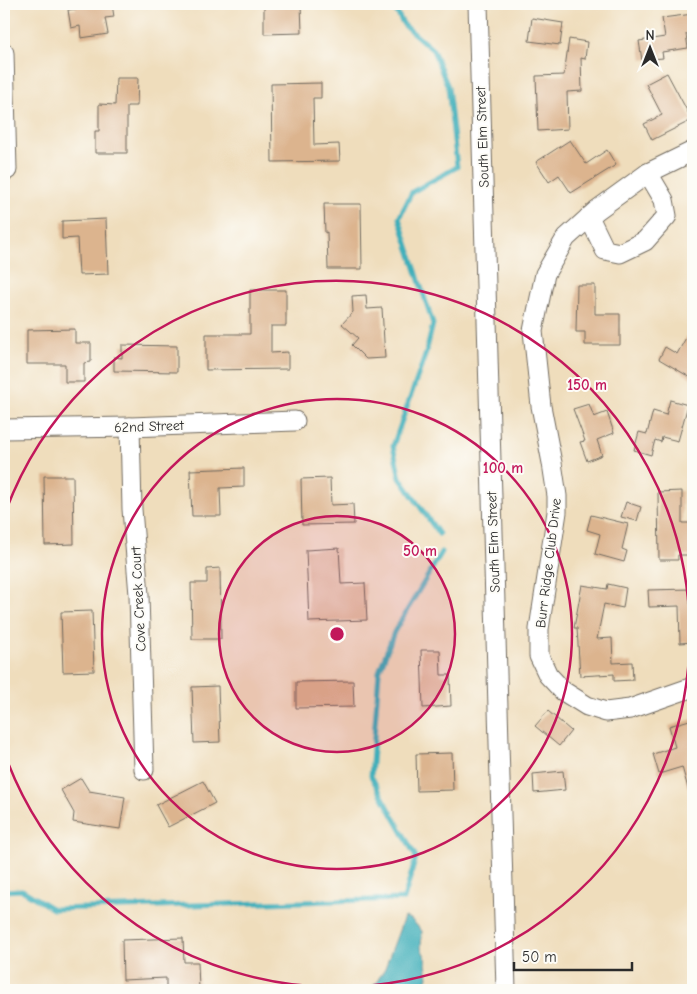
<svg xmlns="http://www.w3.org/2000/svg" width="697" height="994" viewBox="0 0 697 994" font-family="'Comic Neue',sans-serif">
	<rect width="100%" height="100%" fill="#fdfcf7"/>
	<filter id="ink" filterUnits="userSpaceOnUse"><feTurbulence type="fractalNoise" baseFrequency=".02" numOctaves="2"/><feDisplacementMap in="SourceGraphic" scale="10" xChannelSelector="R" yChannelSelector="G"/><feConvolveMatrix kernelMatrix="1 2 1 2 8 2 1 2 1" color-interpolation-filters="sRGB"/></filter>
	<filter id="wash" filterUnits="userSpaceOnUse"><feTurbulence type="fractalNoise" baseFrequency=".0096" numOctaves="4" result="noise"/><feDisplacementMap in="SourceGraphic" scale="20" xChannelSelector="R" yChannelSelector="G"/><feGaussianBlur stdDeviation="1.12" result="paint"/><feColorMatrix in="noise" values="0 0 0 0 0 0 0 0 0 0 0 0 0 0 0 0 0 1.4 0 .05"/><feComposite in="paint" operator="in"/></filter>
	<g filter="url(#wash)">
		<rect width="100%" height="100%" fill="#efddbc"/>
		<path fill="#40afba" stroke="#366d72" d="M404 917 411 919 422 931 421 948 425 956 428 977 423 990H367L376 983 385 968Z"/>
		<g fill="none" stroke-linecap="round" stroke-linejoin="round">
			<g stroke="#40afba" stroke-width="5">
				<path d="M392 4 404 25 433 50 448 87 457 167 412 192 399 218 433 324 426 353 393 446 400 478 439 534"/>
				<path d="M4 891 22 890 53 909 404 899 416 857 371 776 379 672 394 632 442 552"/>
			</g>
		</g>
		<g id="blocks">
			<g fill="#dcb48e">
				<path d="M75 4H112L114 17 105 18 108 34 81 38 80 26 71 28 68 10 76 9Z"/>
				<path d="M264 4H301L302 33 264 34Z"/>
				<path d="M693 14V33L686 34 688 48 662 52 663 58 642 60 639 41 665 37 662 18Z"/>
				<path d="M532 18 563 23 560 45 529 41Z"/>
				<path d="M569 39 587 42 585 59 581 58 582 91 567 92 568 129 538 131 536 76 564 75Z"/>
				<path d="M667 73 692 120 652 140 644 124 662 115 646 84Z"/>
				<path d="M116 78H138L137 106H127V153H95V131H99V104L115 105Z"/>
				<path d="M321 83V98H313L314 145 339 144 340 161 272 162 271 84Z"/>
				<path d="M570 140 586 164 607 150 616 165 571 193 559 175 549 182 536 162Z"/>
				<path d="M324 204H361L362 269H328L327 232 325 233Z"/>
				<path d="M106 219 108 274 79 275 77 238 62 239V221Z"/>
				<path d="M577 285H595V314H620V345H585V332H576Z"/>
				<path d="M250 290H286V326H271V353L288 352V369L206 370V334H250Z"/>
				<path d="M366 295 367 309 382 308 385 358 366 359 352 345 358 338 342 324 353 312 352 296Z"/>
				<path d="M693 325V379L659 359 665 347 677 354Z"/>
				<path d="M75 329V343H91V362L84 363V382H65V364H27V330Z"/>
				<path d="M122 345 177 346V372L114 371V357L122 358Z"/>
				<path d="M670 400 688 405 678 441 662 437 661 442 655 440 651 455 634 450 639 432 647 434 653 411 666 415Z"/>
				<path d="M589 404 594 417 607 412 614 433 597 440 602 455 587 461 580 442 585 441 573 409Z"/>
				<path d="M244 468V487L220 488 221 516H192L190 470Z"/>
				<path d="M44 476H73L74 544 45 545Z"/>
				<path d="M330 478 331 505 353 504 354 524 302 525 301 479Z"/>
				<path d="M682 491V523H693V555H678V560H659L658 492Z"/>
				<path d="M626 502 641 507 637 521 621 517Z"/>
				<path d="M591 515 628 524 622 549 627 551 624 562 595 554 600 534 587 530Z"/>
				<path d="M339 548 341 584 365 583 367 620 309 622 306 550Z"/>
				<path d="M220 568 221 639H192L191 583H207V569Z"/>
				<path d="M608 584 626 588 623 608 604 604 597 639 612 638 613 663 632 662 633 680 614 681V674L580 676 577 628H574L582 585 607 589Z"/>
				<path d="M690 589V604H693V642L680 643 679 606 649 607 648 590Z"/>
				<path d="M92 611 94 671 63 672 61 612Z"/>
				<path d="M421 650H440L441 675H450L451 706 423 708Z"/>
				<path d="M353 681 354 707 296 708V682Z"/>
				<path d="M218 686 220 742 194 743 192 687Z"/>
				<path d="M548 711 571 731 559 746 535 726Z"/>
				<path d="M693 719V792H689L682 767 659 774 653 754 675 747 669 726Z"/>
				<path d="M452 753 453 790 417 791 416 754Z"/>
				<path d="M563 771 565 790 534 793 533 774Z"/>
				<path d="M81 778 89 791 125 797 120 829 73 822 74 813 61 790Z"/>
				<path d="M203 781 215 803 168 827 156 805Z"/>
				<path d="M183 938 184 962H198L199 990H166V978L123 980 122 940Z"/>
			</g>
		</g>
	</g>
	<g filter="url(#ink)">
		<use href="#blocks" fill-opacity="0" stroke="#70695e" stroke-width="1"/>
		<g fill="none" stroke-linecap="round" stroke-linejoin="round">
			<defs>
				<g id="street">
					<path d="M478 4 506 990"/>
					<path d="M4 53 7 170H4"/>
					<path d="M693 151 648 173 597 210 566 238 545 274 533 331 541 406 552 463 557 496V512L539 629V656L548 675 563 691 587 706 606 712 630 709 693 687"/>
					<path d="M589 217 605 250 620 253 645 241 667 216 664 200 648 173"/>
					<path d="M130 427 132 509 139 595 144 770"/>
					<path d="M4 429 130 427 295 421"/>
				</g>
			</defs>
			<use href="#street" stroke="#70695e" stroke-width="21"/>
			<use href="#street" stroke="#fff" stroke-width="19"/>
		</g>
	</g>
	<circle cx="337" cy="634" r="118" fill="#c2185b" fill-opacity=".12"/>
	<g fill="none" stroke="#c2185b" stroke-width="2.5">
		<circle cx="337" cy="634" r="118"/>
		<circle cx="337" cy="634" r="235"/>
		<path d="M4 516A353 353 0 1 1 4 752"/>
	</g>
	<g text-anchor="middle" stroke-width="4" stroke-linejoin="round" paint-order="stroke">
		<g font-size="14" fill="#2b2b2b" stroke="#fdfcf7">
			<text transform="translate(482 137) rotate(-92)" y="5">South Elm Street</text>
			<text transform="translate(149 426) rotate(-2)" y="5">62nd Street</text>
			<text transform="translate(493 542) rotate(-92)" y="5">South Elm Street</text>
			<text transform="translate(548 563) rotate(-83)" y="5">Burr Ridge Club Drive</text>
			<text transform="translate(138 599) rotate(-93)" y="5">Cove Creek Court</text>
		</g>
	</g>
	<circle cx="337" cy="634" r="8" fill="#c2185b" stroke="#fdfcf7" stroke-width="2.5"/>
	<g font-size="15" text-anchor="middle" font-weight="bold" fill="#c2185b" stroke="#fdfcf7" stroke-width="4" stroke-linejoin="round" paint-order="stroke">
		<text x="587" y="390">150 m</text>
		<text x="503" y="473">100 m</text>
		<text x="420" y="556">50 m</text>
	</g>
	<rect width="697" height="994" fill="none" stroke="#fdfcf7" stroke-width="20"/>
	<g transform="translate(650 48)" stroke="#fdfcf7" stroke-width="4" paint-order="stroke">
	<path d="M0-4L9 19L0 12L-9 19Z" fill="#2b2b2b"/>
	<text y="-8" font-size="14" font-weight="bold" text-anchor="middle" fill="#2b2b2b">N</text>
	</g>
	<path d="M514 962v8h118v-8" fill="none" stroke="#2b2b2b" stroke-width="2.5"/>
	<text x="522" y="962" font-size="15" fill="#2b2b2b" stroke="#fdfcf7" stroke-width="4" paint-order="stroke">50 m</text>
</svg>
